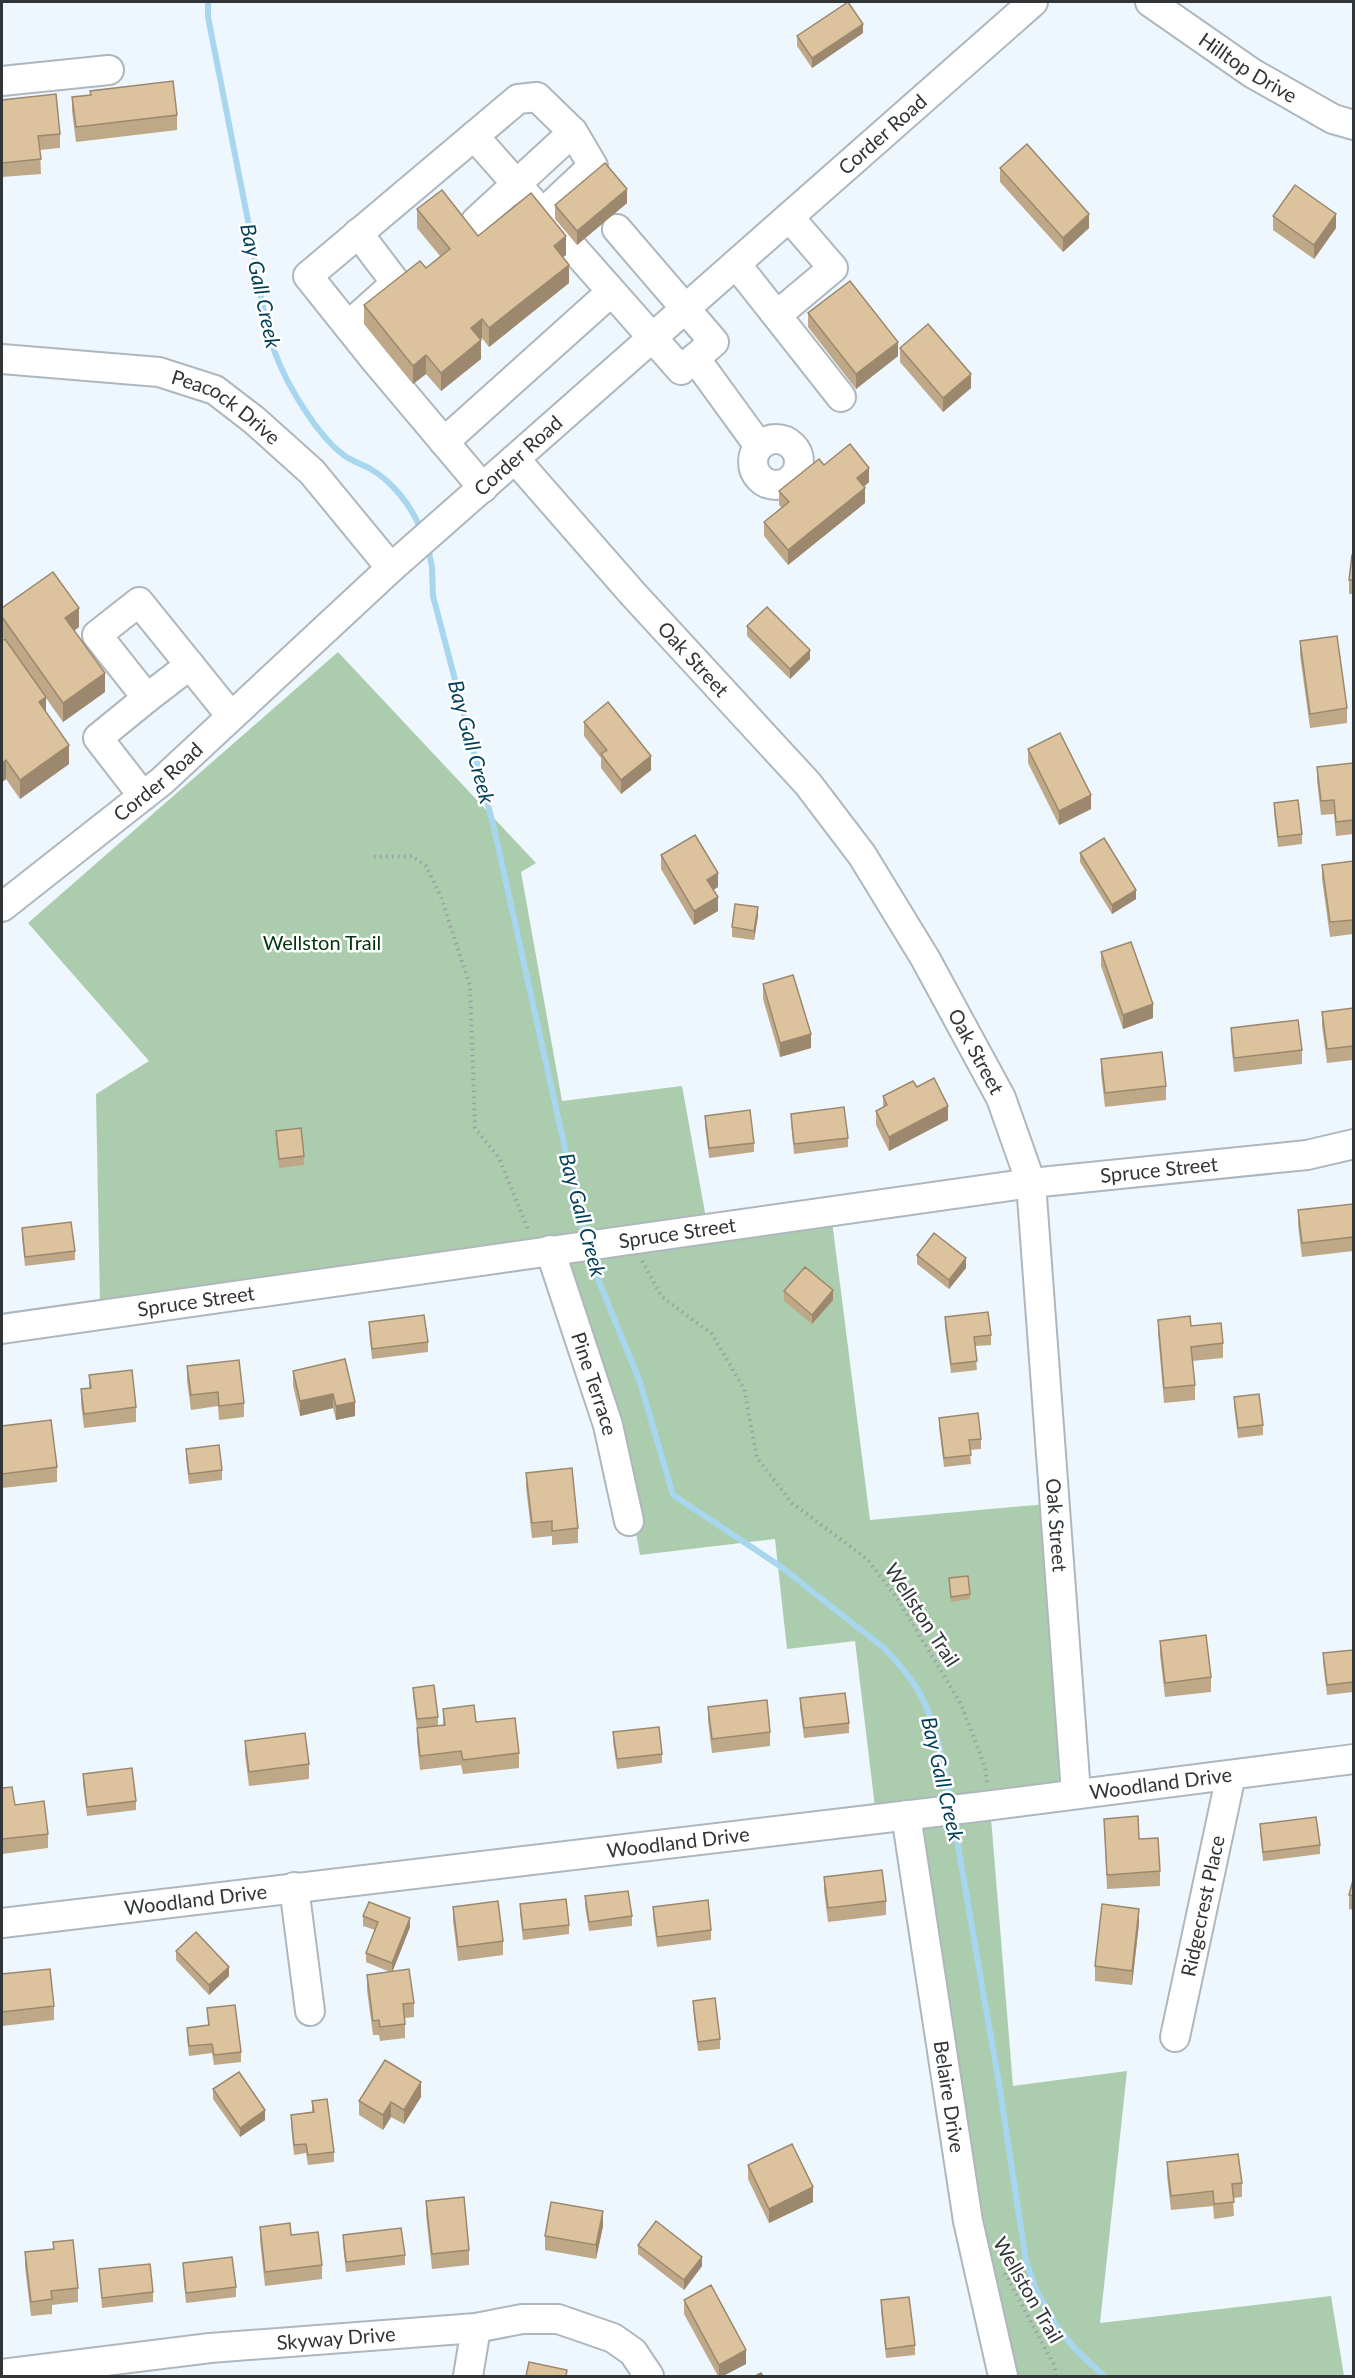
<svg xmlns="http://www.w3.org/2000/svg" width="1355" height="2378" viewBox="0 0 1355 2378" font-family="Lato,sans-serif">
	<rect width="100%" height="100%" fill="#eef7fe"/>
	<g fill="#acccae">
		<path d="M338 652 536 863 521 872 562 1101 682 1086 706 1218 100 1304 96 1094 149 1061 28 923Z"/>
		<path d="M832 1221 870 1520 1047 1504 1069 1785 875 1807 855 1641 787 1649 775 1539 640 1555 615 1417 557 1256Z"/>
		<path d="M991 1818 1013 2086 1127 2071 1100 2323 1331 2296 1344 2376H1013L976 2208 917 1827Z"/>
	</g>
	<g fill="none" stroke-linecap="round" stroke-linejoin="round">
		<g stroke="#a8d6ee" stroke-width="6">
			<path d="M208 2V17C222 90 236 163 251 236 263 298 261 338 296 396 308 416 325 442 345 456 352 461 361 464 369 468 392 481 411 505 421 530"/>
			<path d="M428 548 432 567 433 596 494 828 585 1239"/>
			<path d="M587 1252 640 1382 673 1495 780 1566 884 1648C894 1659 906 1671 914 1684 936 1717 944 1765 951 1804"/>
			<path d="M953 1817 999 2084 1026 2261 1036 2290 1058 2328 1077 2351 1104 2376"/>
		</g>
		<defs>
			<g id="minor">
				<path id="s1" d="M1150 2 1252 73 1333 119 1354 125"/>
				<path d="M2 81 109 70"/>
				<path d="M474 136 681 370 714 342 617 229"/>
				<path d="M542 214 593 166 573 132"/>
				<path d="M476 221 573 132 537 97 518 99 308 276 376 361 483 488"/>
				<path d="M736 264 841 397"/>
				<path d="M777 315 833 268 789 217"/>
				<path d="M348 326 396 283 358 233"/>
				<path d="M695 358 759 446"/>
				<path id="s2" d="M2 359 159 372 215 390 254 420 312 472 391 568"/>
				<circle cx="776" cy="462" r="23"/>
				<path d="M444 442 611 292"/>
				<path id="s3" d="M515 459 633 594 808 784 862 855 925 958 1001 1098 1031 1183 1076 1793"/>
				<path d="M147 698 190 665"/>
				<path d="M143 796 98 738 147 698 97 635 139 602 231 716"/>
				<path id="s4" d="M2 907 162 781 391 568 1033 2"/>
				<path id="s5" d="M550 1250 608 1425 629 1521"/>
				<path id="s6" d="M2 1329 1031 1183 1307 1155 1354 1144"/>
				<path id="s7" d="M906 1815 968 2221 1003 2376"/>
				<path d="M294 1887 310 2011"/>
				<path id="s8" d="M2 1923 969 1808 1354 1759"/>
				<path id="s9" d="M1175 2037 1231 1775"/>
				<path id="s10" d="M2 2374 210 2348 476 2328 522 2319H558L613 2338 633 2352 649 2376"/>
				<path d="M468 2376 476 2328"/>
			</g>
		</defs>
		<use href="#minor" stroke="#afb7be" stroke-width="32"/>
		<g stroke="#99a0a5" stroke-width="4" stroke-dasharray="1.5 4.5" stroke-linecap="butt">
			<path d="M374 857 412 856 426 866 441 897 470 986 475 1128 499 1158 529 1232"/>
			<path d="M642 1261 662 1297 712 1334 744 1389 757 1458 792 1503 867 1559 897 1598 961 1704 985 1767 987 1783"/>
			<path d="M1005 2273 1054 2365 1056 2376"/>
		</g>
		<use href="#minor" stroke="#fff" stroke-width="28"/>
	</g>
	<g fill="#bea887">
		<path d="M863 33 812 68 797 46V36Z"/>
		<path d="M72 97 177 115V130L76 142 72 111Z"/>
		<path d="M2 100 60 134V148L40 150 41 174 2 177Z"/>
		<path d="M1000 168 1089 228 1063 252 1000 182Z"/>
		<path d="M627 203 577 245 555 219V205Z"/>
		<path d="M417 209 478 236 566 255 563 257 569 283 489 347 482 338 480 339 481 359 441 391 426 374 413 384 364 324V305L426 268 440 256 417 228Z"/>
		<path d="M1273 216 1336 228 1314 259 1273 230Z"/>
		<path d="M808 313 898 356 856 389 808 327Z"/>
		<path d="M900 348 971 388 943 412 900 362Z"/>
		<path d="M824 465 869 482 864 487 865 503 788 565 764 536V522L782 508 779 505V491Z"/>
		<path d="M1353 555V594H1349V580Z"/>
		<path d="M2 608 79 627 74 631 105 692 63 722 46 698V711L69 764 20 799 6 779 2 782V641L4 639 2 636Z"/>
		<path d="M747 626 810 659 790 679 747 636Z"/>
		<path d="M1300 641 1347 708V723L1310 728 1300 655Z"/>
		<path d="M584 722 651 770 621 794 601 768V758L584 736Z"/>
		<path d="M1028 749 1091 809 1059 825 1028 763Z"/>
		<path d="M1353 763V834L1336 836 1334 814 1321 815 1317 781V767Z"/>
		<path d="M1274 803 1302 834V844L1278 847 1274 813Z"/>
		<path d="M1080 853 1136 899 1112 914 1080 862Z"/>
		<path d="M661 855 718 887 713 890 718 911 694 925 661 869Z"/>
		<path d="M1353 861V934L1330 937 1322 879V865Z"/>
		<path d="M758 916 754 940 732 937V927Z"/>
		<path d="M1101 952 1153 1018 1123 1029 1101 966Z"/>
		<path d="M763 984 811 1048 780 1057 763 999Z"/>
		<path d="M1353 1008V1060L1327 1063 1322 1026V1012Z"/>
		<path d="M1231 1028 1302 1050V1064L1234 1072 1231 1042Z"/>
		<path d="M1101 1059 1166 1086V1100L1105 1107 1101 1073Z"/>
		<path d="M917 1087 948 1120 889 1151 876 1125V1111L883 1107V1096Z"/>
		<path d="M791 1114 848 1138V1147L794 1154 791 1123Z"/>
		<path d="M705 1116 754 1143V1152L709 1158 705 1126Z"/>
		<path d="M276 1131 304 1156V1165L279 1168 276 1141Z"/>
		<path d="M1353 1204V1251L1302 1257 1298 1225V1210Z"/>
		<path d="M22 1228 75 1251V1260L25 1266 22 1238Z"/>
		<path d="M917 1255 966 1268 949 1289 917 1264Z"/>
		<path d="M784 1291 833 1300 812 1324 784 1301Z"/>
		<path d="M945 1317 991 1335V1345L975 1346 977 1370 951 1373 945 1327Z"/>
		<path d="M1158 1320 1191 1326 1223 1343V1358L1192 1361 1195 1385V1400L1164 1403 1158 1334Z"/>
		<path d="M369 1322 428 1342V1352L372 1359 369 1331Z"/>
		<path d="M345 1359 355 1416 336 1420 333 1408 300 1416 293 1385V1371Z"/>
		<path d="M187 1366 244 1403V1417L219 1420 218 1406 191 1410 187 1381Z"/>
		<path d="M89 1375 136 1407V1422L84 1428 81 1404V1389L89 1388Z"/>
		<path d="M1234 1397 1263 1425V1435L1238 1438 1234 1406Z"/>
		<path d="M939 1418 981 1439V1449L970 1450 971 1464 944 1467 939 1427Z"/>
		<path d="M2 1426 57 1467V1482L2 1488Z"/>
		<path d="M186 1449 222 1470V1480L189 1484 186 1459Z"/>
		<path d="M526 1473 578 1528V1543L552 1545V1536L532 1538 526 1487Z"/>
		<path d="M949 1578 970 1594V1599L951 1602Z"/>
		<path d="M1160 1641 1211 1677V1692L1165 1697 1160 1655Z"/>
		<path d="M1353 1650V1692L1327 1695 1323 1663V1653Z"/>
		<path d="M413 1688 438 1717V1725H443V1709L476 1722 519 1753V1768L463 1774 461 1765 420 1770 417 1742V1729L413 1697Z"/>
		<path d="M800 1698 849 1723V1733L804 1738 800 1708Z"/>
		<path d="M708 1707 770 1732V1746L712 1753 708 1721Z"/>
		<path d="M613 1732 662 1754V1763L617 1769 613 1742Z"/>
		<path d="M245 1741 309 1764V1779L249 1786 245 1755Z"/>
		<path d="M83 1774 136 1801V1810L87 1816 83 1784Z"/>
		<path d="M2 1788 15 1805 48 1834V1848L2 1854Z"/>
		<path d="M1104 1819 1139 1839 1160 1871V1886L1107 1889Z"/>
		<path d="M1260 1824 1320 1845V1854L1263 1861 1260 1833Z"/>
		<path d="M824 1877 886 1901V1915L828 1922 824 1891Z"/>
		<path d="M1353 1880V1910L1349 1909V1895Z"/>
		<path d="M585 1896 632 1916V1926L589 1931 585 1906Z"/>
		<path d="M520 1904 569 1925V1934L523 1940 520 1914Z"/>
		<path d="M453 1907 503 1941V1955L458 1961 453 1921Z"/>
		<path d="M653 1907 711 1930V1940L657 1947 653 1917Z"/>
		<path d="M363 1916 410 1927 392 1972 414 2003V2017L405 2018V2038L380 2041 379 2035H373L367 1990V1975L390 1972 366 1962V1953L375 1930 363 1926Z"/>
		<path d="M1139 1923 1132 1985 1095 1981V1966Z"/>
		<path d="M176 1951 229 1976 209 1995 176 1960Z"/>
		<path d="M2 1974 54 2006V2020L2 2026Z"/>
		<path d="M693 2001 720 2039V2049L698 2051 693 2010Z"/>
		<path d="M207 2008 241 2052V2062L214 2065 212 2053 189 2056 187 2038V2028L208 2025Z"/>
		<path d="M213 2089 265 2120 240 2137 213 2099Z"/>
		<path d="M421 2097 404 2124 391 2117 383 2130 359 2115V2101Z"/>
		<path d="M312 2101 334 2152V2162L308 2165 306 2153 294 2155 291 2125V2115L312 2112Z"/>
		<path d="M1167 2162 1242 2183V2197L1233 2198 1234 2216 1214 2219 1213 2206 1171 2210 1167 2176Z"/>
		<path d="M748 2165 813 2202 769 2223 748 2179Z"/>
		<path d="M426 2201 469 2250V2265L432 2269 426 2215Z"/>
		<path d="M603 2226 596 2259 545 2250V2236Z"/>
		<path d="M260 2227 291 2235 322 2265V2279L265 2286 260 2241Z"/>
		<path d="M343 2235 405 2255V2265L346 2272 343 2245Z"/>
		<path d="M53 2242 78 2288V2302L52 2305V2314L31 2316 25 2267V2252L53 2249Z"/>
		<path d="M638 2245 702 2266 684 2290 638 2254Z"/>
		<path d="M183 2263 236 2287V2297L186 2303 183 2273Z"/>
		<path d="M99 2269 153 2292V2302L102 2308Z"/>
		<path d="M684 2300 746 2364 723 2376H718L684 2314Z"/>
		<path d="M881 2300 915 2345V2355L886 2358 881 2310Z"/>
	</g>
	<g fill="#9b886e">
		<path d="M863 24V33L812 68V58Z"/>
		<path d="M627 189V203L577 245V231Z"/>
		<path d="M1089 214V228L1063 252V238Z"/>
		<path d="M1336 214V228L1314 259V245Z"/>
		<path d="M566 236V255L554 265V246Z"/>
		<path d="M569 265V283L489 347V328Z"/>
		<path d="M482 319V338L471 346V328Z"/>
		<path d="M481 340V359L441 391V373Z"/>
		<path d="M898 342V356L856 389V374Z"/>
		<path d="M426 355V374L413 384V366Z"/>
		<path d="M971 374V388L943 412V398Z"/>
		<path d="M869 468V482L857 492V478Z"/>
		<path d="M865 488V503L788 565V550Z"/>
		<path d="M79 608V627L65 637V618Z"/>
		<path d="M810 650V659L790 679V669Z"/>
		<path d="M105 673V692L63 722V703Z"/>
		<path d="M46 697V716L39 702Z"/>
		<path d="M69 745V764L20 799V780Z"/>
		<path d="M651 756V770L621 794V780Z"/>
		<path d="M6 760V779L2 782V763Z"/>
		<path d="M1091 795V809L1059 825V811Z"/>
		<path d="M718 873V887L707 894V880Z"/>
		<path d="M1136 890V899L1112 914V905Z"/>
		<path d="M718 897V911L694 925V911Z"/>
		<path d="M758 907V916L754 940V931Z"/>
		<path d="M1153 1004V1018L1123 1029V1015Z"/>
		<path d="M811 1034V1048L780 1057V1043Z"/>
		<path d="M948 1106V1120L889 1151V1137Z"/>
		<path d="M966 1258V1268L949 1289V1280Z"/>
		<path d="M833 1290V1300L812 1324V1315Z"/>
		<path d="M333 1394V1408L300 1416V1401Z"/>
		<path d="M355 1402V1416L336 1420V1406Z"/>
		<path d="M1139 1909V1923L1132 1985V1971Z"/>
		<path d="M410 1918V1927L392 1973V1963Z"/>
		<path d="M229 1967V1976L209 1995V1985Z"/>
		<path d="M421 2082V2097L404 2124V2110Z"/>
		<path d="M391 2102V2117L383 2130V2115Z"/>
		<path d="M265 2110V2120L240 2137V2128Z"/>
		<path d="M813 2187V2202L769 2223V2209Z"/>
		<path d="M603 2211V2226L596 2259V2245Z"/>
		<path d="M702 2257V2266L684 2290V2280Z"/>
		<path d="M746 2350V2364L723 2376H719V2365Z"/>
	</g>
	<g fill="#ddc39d" stroke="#9b886e" stroke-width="1.5">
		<path d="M848 2 863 24 812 58 797 36Z"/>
		<path d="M173 81 177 115 76 127 72 97 91 95 90 91Z"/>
		<path d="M56 94 60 134 38 136 41 159 2 163V100Z"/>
		<path d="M1027 144 1089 214 1063 238 1000 168Z"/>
		<path d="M605 163 627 189 577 231 555 205Z"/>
		<path d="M1295 185 1336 214 1314 245 1273 216Z"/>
		<path d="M442 190 478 236 531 193 566 236 554 246 569 265 489 328 482 319 471 328 481 340 441 373 426 355 413 366 364 305 420 261 426 268 450 249 417 209Z"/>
		<path d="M850 281 898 342 856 374 808 313Z"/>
		<path d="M928 324 971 374 943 398 900 348Z"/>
		<path d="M850 444 869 468 857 478 865 488 788 550 764 522 789 502 779 491 819 459 824 465Z"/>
		<path d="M1352 555H1353V580H1349Z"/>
		<path d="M53 572 79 608 65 618 105 673 63 703 2 617V608Z"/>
		<path d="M767 607 810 650 790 669 747 626Z"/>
		<path d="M1337 636 1347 708 1310 714 1300 641Z"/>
		<path d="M5 639 46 697 39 702 69 745 20 780 6 760 2 763V641Z"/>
		<path d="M608 702 651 756 621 780 601 754 607 750 584 722Z"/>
		<path d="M1060 733 1091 795 1059 811 1028 749Z"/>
		<path d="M1353 763V820L1336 822 1334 800 1321 801 1317 767Z"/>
		<path d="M1298 800 1302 834 1278 837 1274 803Z"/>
		<path d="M695 835 718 873 707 880 718 897 694 911 661 855Z"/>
		<path d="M1104 838 1136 890 1112 905 1080 853Z"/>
		<path d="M1353 861V920L1330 922 1322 865Z"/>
		<path d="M735 904 758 907 754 931 732 927Z"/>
		<path d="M1131 942 1153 1004 1123 1015 1101 952Z"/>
		<path d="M793 975 811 1034 780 1043 763 984Z"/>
		<path d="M1353 1008V1046L1327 1049 1322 1012Z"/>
		<path d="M1298 1020 1302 1050 1234 1058 1231 1028Z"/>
		<path d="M1162 1052 1166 1086 1105 1093 1101 1059Z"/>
		<path d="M934 1078 948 1106 889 1137 876 1111 887 1105 883 1096 913 1081 917 1087Z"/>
		<path d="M844 1107 848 1138 794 1144 791 1114Z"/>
		<path d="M750 1110 754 1143 709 1148 705 1116Z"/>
		<path d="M301 1128 304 1156 279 1159 276 1131Z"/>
		<path d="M1353 1204V1237L1302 1243 1298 1210Z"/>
		<path d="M71 1222 75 1251 25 1257 22 1228Z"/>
		<path d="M934 1233 966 1258 949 1280 917 1255Z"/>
		<path d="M805 1267 833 1290 812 1315 784 1291Z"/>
		<path d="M988 1312 991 1335 974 1337 977 1361 951 1364 945 1317Z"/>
		<path d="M424 1315 428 1342 372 1349 369 1322Z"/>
		<path d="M1190 1316 1191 1326 1221 1323 1223 1343 1191 1347 1195 1385 1164 1388 1158 1320Z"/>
		<path d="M345 1359 355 1402 336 1406 333 1394 300 1401 293 1371Z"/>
		<path d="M239 1360 244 1403 219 1406 218 1392 191 1395 187 1366Z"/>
		<path d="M132 1370 136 1407 84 1414 81 1389 91 1388 89 1375Z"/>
		<path d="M1259 1394 1263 1425 1238 1428 1234 1397Z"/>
		<path d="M978 1413 981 1439 969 1440 971 1455 944 1458 939 1418Z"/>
		<path d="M51 1420 57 1467 2 1474V1426Z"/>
		<path d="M219 1445 222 1470 189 1474 186 1449Z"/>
		<path d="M572 1468 578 1528 552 1531V1521L532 1523 526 1473Z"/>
		<path d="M968 1576 970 1594 951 1597 949 1578Z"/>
		<path d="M1206 1635 1211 1677 1165 1683 1160 1641Z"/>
		<path d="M1353 1650V1682L1327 1685 1323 1653Z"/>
		<path d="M434 1685 438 1717 417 1719 413 1688Z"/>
		<path d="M845 1693 849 1723 804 1728 800 1698Z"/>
		<path d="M767 1700 770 1732 712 1739 708 1707Z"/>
		<path d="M474 1705 476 1722 515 1718 519 1753 463 1760 461 1751 420 1756 417 1728 445 1725 443 1709Z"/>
		<path d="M659 1727 662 1754 617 1759 613 1732Z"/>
		<path d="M305 1733 309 1764 249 1772 245 1741Z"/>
		<path d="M132 1768 136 1801 87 1807 83 1774Z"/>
		<path d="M12 1787 15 1805 44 1801 48 1834 2 1839V1788Z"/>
		<path d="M1138 1816 1139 1839 1158 1838 1160 1871 1107 1875 1104 1819Z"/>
		<path d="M1316 1817 1320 1845 1263 1852 1260 1824Z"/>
		<path d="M882 1870 886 1901 828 1908 824 1877Z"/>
		<path d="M1353 1880V1896L1349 1895Z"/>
		<path d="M628 1891 632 1916 589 1922 585 1896Z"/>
		<path d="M566 1899 569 1925 523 1930 520 1904Z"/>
		<path d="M708 1900 711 1930 657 1937 653 1907Z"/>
		<path d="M498 1901 503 1941 458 1947 453 1907Z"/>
		<path d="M369 1902 410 1918 392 1963 366 1953 378 1922 363 1916Z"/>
		<path d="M1102 1904 1139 1909 1132 1971 1095 1966Z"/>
		<path d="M196 1932 229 1967 209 1985 176 1951Z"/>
		<path d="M50 1969 54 2006 2 2012V1974Z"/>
		<path d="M409 1969 414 2003 403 2004 405 2024 380 2027 379 2020 373 2021 367 1975Z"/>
		<path d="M715 1998 720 2039 698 2042 693 2001Z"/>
		<path d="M235 2005 241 2052 214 2055 212 2044 189 2046 187 2028 209 2025 207 2008Z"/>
		<path d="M385 2060 421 2082 404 2110 391 2102 383 2115 359 2101Z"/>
		<path d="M239 2072 265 2110 240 2128 213 2089Z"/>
		<path d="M327 2099 334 2152 308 2155 306 2144 294 2145 291 2115 314 2112 312 2101Z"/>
		<path d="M792 2144 813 2187 769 2209 748 2165Z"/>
		<path d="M1238 2154 1242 2183 1232 2184 1234 2202 1214 2204 1213 2191 1171 2196 1167 2162Z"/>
		<path d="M464 2197 469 2250 432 2254 426 2201Z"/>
		<path d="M551 2202 603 2211 596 2245 545 2236Z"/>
		<path d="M656 2221 702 2257 684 2280 638 2245Z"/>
		<path d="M290 2223 291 2235 318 2232 322 2265 265 2272 260 2227Z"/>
		<path d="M401 2228 405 2255 346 2262 343 2235Z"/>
		<path d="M73 2240 78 2288 51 2291 52 2299 31 2302 25 2252 54 2249 53 2242Z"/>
		<path d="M232 2257 236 2287 186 2293 183 2263Z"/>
		<path d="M150 2264 153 2292 102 2298 99 2269Z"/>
		<path d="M711 2285 746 2350 719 2365 684 2300Z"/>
		<path d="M909 2297 915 2345 886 2349 881 2300Z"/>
		<path d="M529 2362 567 2370 566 2376H526Z"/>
		<path d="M761 2373 763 2376H755Z"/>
	</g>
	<g text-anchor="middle" stroke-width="5" stroke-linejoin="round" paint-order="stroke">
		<g font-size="20" fill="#313537" stroke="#fff">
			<text dy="7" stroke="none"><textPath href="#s1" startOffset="118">Hilltop Drive</textPath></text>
			<text dy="7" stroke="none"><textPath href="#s4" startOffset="1172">Corder Road</textPath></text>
			<text dy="7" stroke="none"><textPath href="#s2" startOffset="234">Peacock Drive</textPath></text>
			<text dy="7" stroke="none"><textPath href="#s4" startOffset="686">Corder Road</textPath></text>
			<text dy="7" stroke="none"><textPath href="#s3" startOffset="268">Oak Street</textPath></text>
			<text dy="7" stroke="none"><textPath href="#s4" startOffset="200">Corder Road</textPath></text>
			<text dy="7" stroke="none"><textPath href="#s3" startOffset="754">Oak Street</textPath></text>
			<text dy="7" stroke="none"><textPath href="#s6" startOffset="1168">Spruce Street</textPath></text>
			<text dy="7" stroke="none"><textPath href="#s6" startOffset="682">Spruce Street</textPath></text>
			<text dy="7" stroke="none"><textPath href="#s6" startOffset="196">Spruce Street</textPath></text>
			<text dy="7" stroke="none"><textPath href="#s5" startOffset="141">Pine Terrace</textPath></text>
			<text dy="7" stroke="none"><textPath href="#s3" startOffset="1240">Oak Street</textPath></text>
			<text transform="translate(922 1615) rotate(57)" y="7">Wellston Trail</text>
			<text dy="7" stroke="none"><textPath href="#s8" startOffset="1167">Woodland Drive</textPath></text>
			<text dy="7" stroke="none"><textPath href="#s8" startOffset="681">Woodland Drive</textPath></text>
			<text dy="7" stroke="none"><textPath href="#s8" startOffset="195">Woodland Drive</textPath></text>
			<text dy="7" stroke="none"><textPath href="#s9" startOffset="134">Ridgecrest Place</textPath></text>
			<text dy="7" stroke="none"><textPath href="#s7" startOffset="285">Belaire Drive</textPath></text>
			<text transform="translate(1028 2290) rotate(60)" y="7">Wellston Trail</text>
			<text dy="7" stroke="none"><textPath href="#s10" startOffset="336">Skyway Drive</textPath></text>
		</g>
		<g font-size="20" fill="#00340a" stroke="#fff">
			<text x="322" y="950">Wellston Trail</text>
		</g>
		<g font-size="21" font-style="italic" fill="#003f57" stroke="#fff">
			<text transform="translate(260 286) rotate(78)" y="7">Bay Gall Creek</text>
			<text transform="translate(471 742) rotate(75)" y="7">Bay Gall Creek</text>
			<text transform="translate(582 1215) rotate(75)" y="7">Bay Gall Creek</text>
			<text transform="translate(942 1779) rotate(77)" y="7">Bay Gall Creek</text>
		</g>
	</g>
	<rect width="1355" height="2378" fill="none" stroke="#313537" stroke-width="6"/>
</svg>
